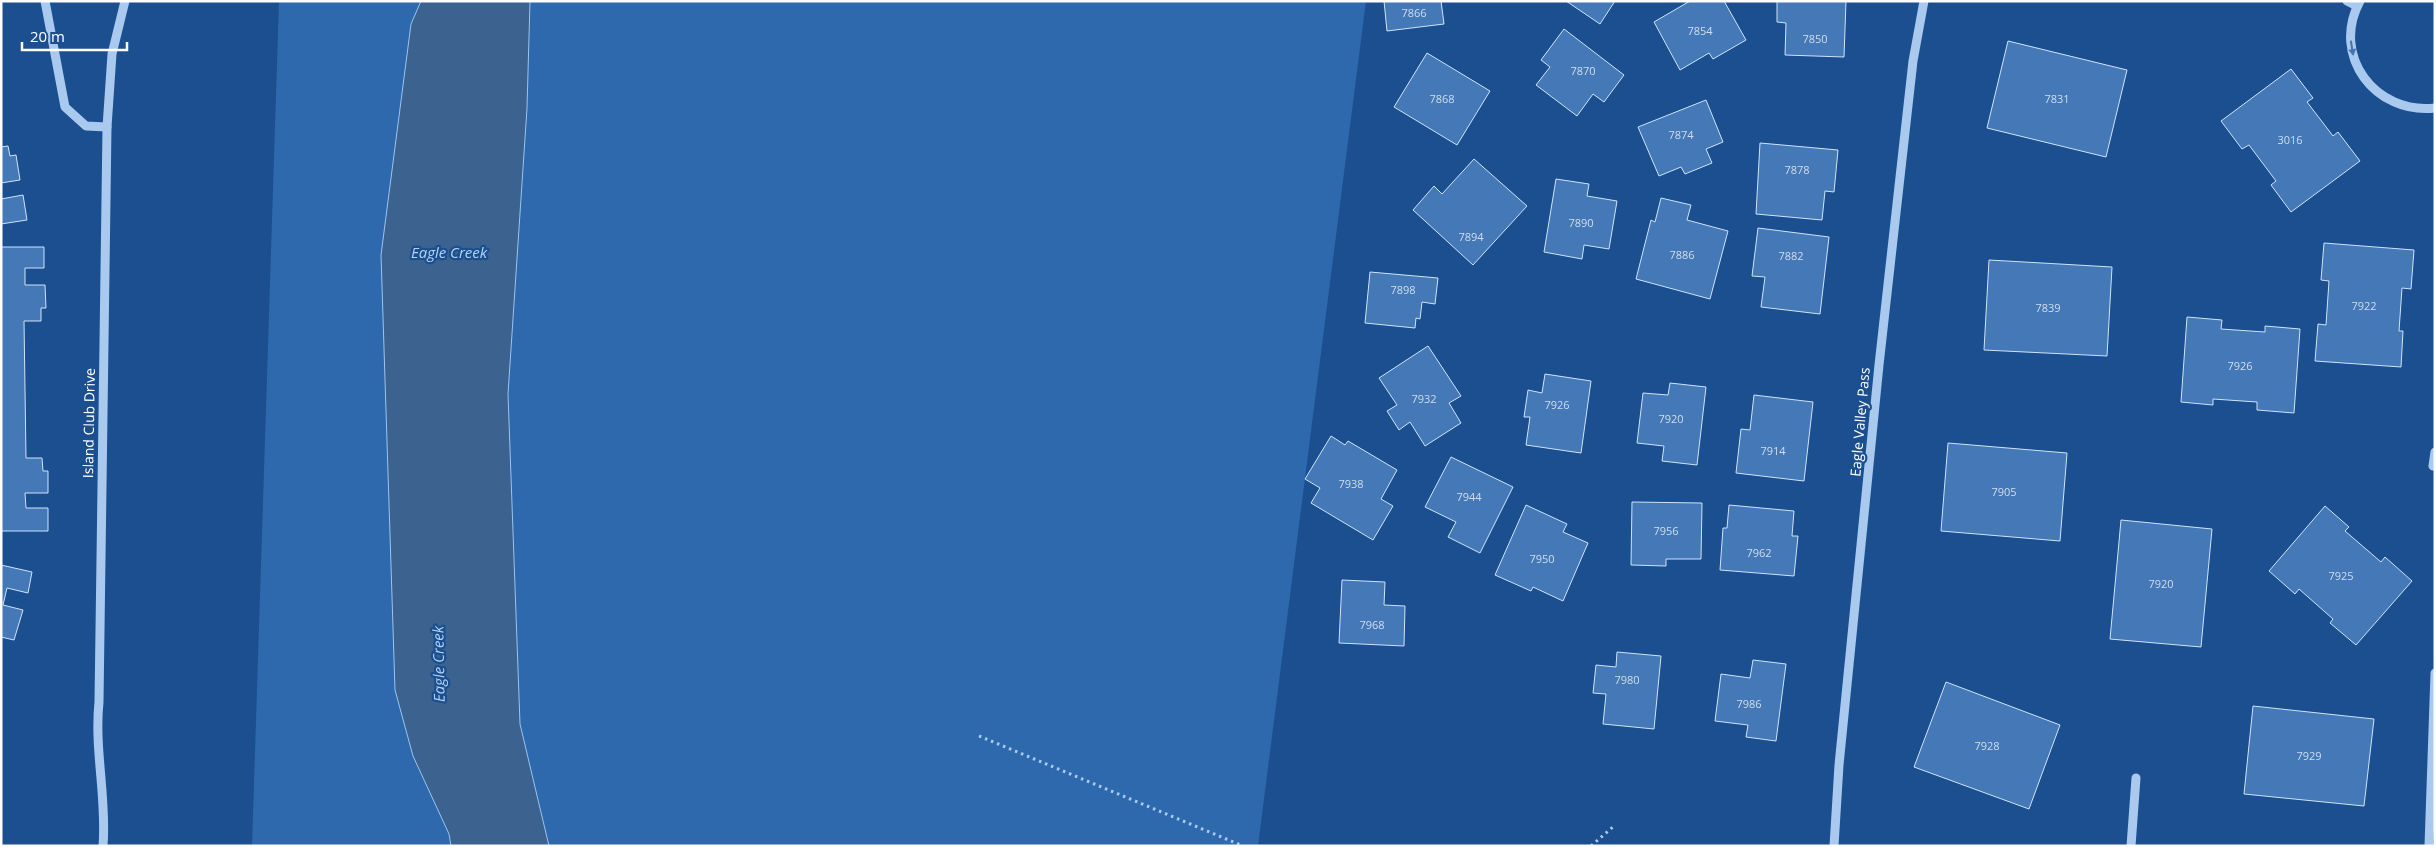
<svg xmlns="http://www.w3.org/2000/svg" width="2436" height="847" viewBox="0 0 2436 847" font-family="'Open Sans',sans-serif">
	<rect width="100%" height="100%" fill="#1b4f8f"/>
	<g fill="#2e69ad">
		<path d="M279 1H426L449 834 451 846H252Z"/>
		<path d="M530 1H1366L1258 846H549L520 724 508 394 527 108Z"/>
	</g>
	<path fill="#3c6290" stroke="#9cc4f0" d="M421 1H530L527 108 508 394 520 724 549 846H451L449 834 413 756 395 690 381 255 411 24Z"/>
	<g fill="#4478b7" stroke="#cfe3fa">
		<path d="M1384 1H1441L1444 24 1387 31Z"/>
		<path d="M1566 1H1615L1600 24Z"/>
		<path d="M1690 1H1724L1746 40 1713 59 1709 53 1680 70 1654 22Z"/>
		<path d="M1777 1H1846L1844 57 1785 55 1786 23 1777 22Z"/>
		<path d="M1564 29 1624 75 1604 102 1593 94 1577 116 1536 85 1550 67 1541 60Z"/>
		<path d="M2008 41 2127 70 2106 157 1987 128Z"/>
		<path d="M1427 53 1490 91 1457 145 1394 107Z"/>
		<path d="M2291 69 2313 98 2307 102 2333 136 2338 132 2360 161 2291 212 2271 185 2276 181 2249 145 2242 149 2221 121Z"/>
		<path d="M1706 100 1723 142 1706 149 1712 163 1685 174 1681 167 1659 176 1638 127Z"/>
		<path d="M1760 143 1838 150 1834 192 1825 191 1822 220 1756 214Z"/>
		<path d="M8 146 10 156 16 155 20 180 1 183V147Z"/>
		<path d="M1474 159 1527 206 1473 265 1413 210 1434 186 1442 194Z"/>
		<path d="M1556 179 1589 184 1587 196 1617 201 1609 249 1584 245 1582 259 1544 252Z"/>
		<path d="M23 195 27 220 1 224V199Z"/>
		<path d="M1661 198 1691 205 1687 220 1728 231 1710 299 1636 279 1651 220 1655 222Z"/>
		<path d="M1758 228 1829 237 1820 314 1761 307 1765 277 1752 276Z"/>
		<path d="M2324 243 2414 250 2411 289 2402 288 2399 331H2403L2401 367 2315 361 2318 324 2326 325 2329 281 2321 280Z"/>
		<path d="M1 247H44V268H25V285H45L46 308H41V321H24L26 458H42L43 471H48V493H25L26 508H48V531H1Z"/>
		<path d="M1989 260 2112 267 2107 356 1984 350Z"/>
		<path d="M1370 272 1438 278 1435 304 1422 302 1420 319 1416 318 1415 328 1365 323Z"/>
		<path d="M2187 317 2222 320 2221 329 2265 332V326L2300 329 2294 413 2257 410V402L2213 399V405L2181 402Z"/>
		<path d="M1428 346 1461 396 1449 403 1461 423 1425 446 1410 422 1399 430 1387 411 1397 405 1379 378Z"/>
		<path d="M1545 374 1591 381 1581 453 1526 445 1530 417H1524L1528 390 1542 393Z"/>
		<path d="M1670 383 1706 387 1697 465 1662 461 1664 446 1637 443 1643 393 1668 395Z"/>
		<path d="M1754 395 1813 402 1804 481 1736 473 1741 429 1750 430Z"/>
		<path d="M1331 436 1345 445 1348 441 1397 470 1381 499 1393 506 1373 540 1311 503 1320 488 1305 479Z"/>
		<path d="M1948 443 2067 453 2060 541 1941 531Z"/>
		<path d="M1451 457 1513 487 1480 553 1448 537 1456 522 1425 507Z"/>
		<path d="M1632 502 1702 503 1701 559H1666V566L1631 565Z"/>
		<path d="M1526 505 1567 524 1563 532 1588 543 1563 601 1533 587 1531 591 1495 575Z"/>
		<path d="M1729 505 1794 511 1792 536H1798L1794 576 1720 570 1723 528H1727Z"/>
		<path d="M2325 506 2349 527 2345 531 2381 562 2385 557 2412 581 2356 645 2330 623 2333 619 2299 589 2295 594 2269 571Z"/>
		<path d="M2121 520 2212 529 2201 647 2110 639Z"/>
		<path d="M1 565 32 572 28 593 7 588 3 605 23 610 14 640 1 637Z"/>
		<path d="M1342 580 1385 582 1384 605 1405 606 1404 646 1339 643Z"/>
		<path d="M1617 652 1661 656 1654 729 1603 724 1606 694 1593 693 1596 665 1616 667Z"/>
		<path d="M1753 660 1786 664 1776 741 1746 737 1748 725 1715 721 1721 674 1750 678Z"/>
		<path d="M1946 682 2060 725 2029 809 1914 767Z"/>
		<path d="M2253 706 2374 719 2364 806 2244 794Z"/>
	</g>
	<g fill="none" stroke-linecap="round" stroke-linejoin="round">
		<g stroke="#a9c9ee" stroke-width="3" stroke-dasharray="2.5 4" stroke-linecap="butt">
			<path d="M979 736 1243 846"/>
			<path d="M1591 846 1614 826"/>
		</g>
		<g stroke="#a9c9ee" stroke-width="9">
			<path d="M45 1 65 107 86 126 107 127"/>
			<path d="M2347 1 2357 6"/>
			<path d="M2360 1C2330 56 2376 115 2435 108"/>
			<path d="M2433 466 2435 452"/>
			<path d="M103 846C107 798 94 750 99 702L107 127 112 54 125 1"/>
			<path d="M1834 846 1839 765 1879 365 1913 61 1924 1"/>
			<path d="M2131 846 2136 778"/>
			<path d="M2429 846 2435 673"/>
		</g>
	</g>
	<defs><path id="oneway-solid" d="M-6-.8H1V-3.2L6.5 0L1 3.2V.8H-6Z" transform="scale(1.25)"/></defs>
	<use fill="#4674ac" href="#oneway-solid" transform="translate(2352 48) rotate(81)"/>
	<g text-anchor="middle" stroke-width="4.5" stroke-linejoin="round" paint-order="stroke">
		<g font-size="11" fill="#d0dded">
			<text x="1414" y="17">7866</text>
			<text x="1700" y="35">7854</text>
			<text x="1815" y="43">7850</text>
			<text x="1583" y="75">7870</text>
			<text x="1442" y="103">7868</text>
			<text x="2057" y="103">7831</text>
			<text x="1681" y="139">7874</text>
			<text x="2290" y="144">3016</text>
			<text x="1797" y="174">7878</text>
			<text x="1581" y="227">7890</text>
			<text x="1471" y="241">7894</text>
			<text x="1682" y="259">7886</text>
			<text x="1791" y="260">7882</text>
			<text x="1403" y="294">7898</text>
			<text x="2364" y="310">7922</text>
			<text x="2048" y="312">7839</text>
			<text x="2240" y="370">7926</text>
			<text x="1424" y="403">7932</text>
			<text x="1557" y="409">7926</text>
			<text x="1671" y="423">7920</text>
			<text x="1773" y="455">7914</text>
			<text x="1351" y="488">7938</text>
			<text x="2004" y="496">7905</text>
			<text x="1469" y="501">7944</text>
			<text x="1666" y="535">7956</text>
			<text x="1759" y="557">7962</text>
			<text x="1542" y="563">7950</text>
			<text x="2341" y="580">7925</text>
			<text x="2161" y="588">7920</text>
			<text x="1372" y="629">7968</text>
			<text x="1627" y="684">7980</text>
			<text x="1749" y="708">7986</text>
			<text x="1987" y="750">7928</text>
			<text x="2309" y="760">7929</text>
		</g>
		<g font-size="14" fill="#fff" stroke="#1b4f8f">
			<text transform="translate(1860 422) rotate(-85)" y="5">Eagle Valley Pass</text>
			<text transform="translate(89 423) rotate(-89)" y="5">Island Club Drive</text>
		</g>
		<g font-size="15" font-style="italic" fill="#b5d3f5" stroke="#1b4f8f">
			<text x="449" y="258">Eagle Creek</text>
			<text transform="translate(439 664) rotate(-91)" y="5">Eagle Creek</text>
		</g>
	</g>
	<rect width="2436" height="847" fill="none" stroke="#ffffff" stroke-width="5"/>
	<path d="M22 42v8h105v-8" fill="none" stroke="#ffffff" stroke-width="2.5"/>
	<text x="30" y="42" font-size="15" fill="#ffffff" stroke="#1b4f8f" stroke-width="4" paint-order="stroke">20 m</text>
</svg>
